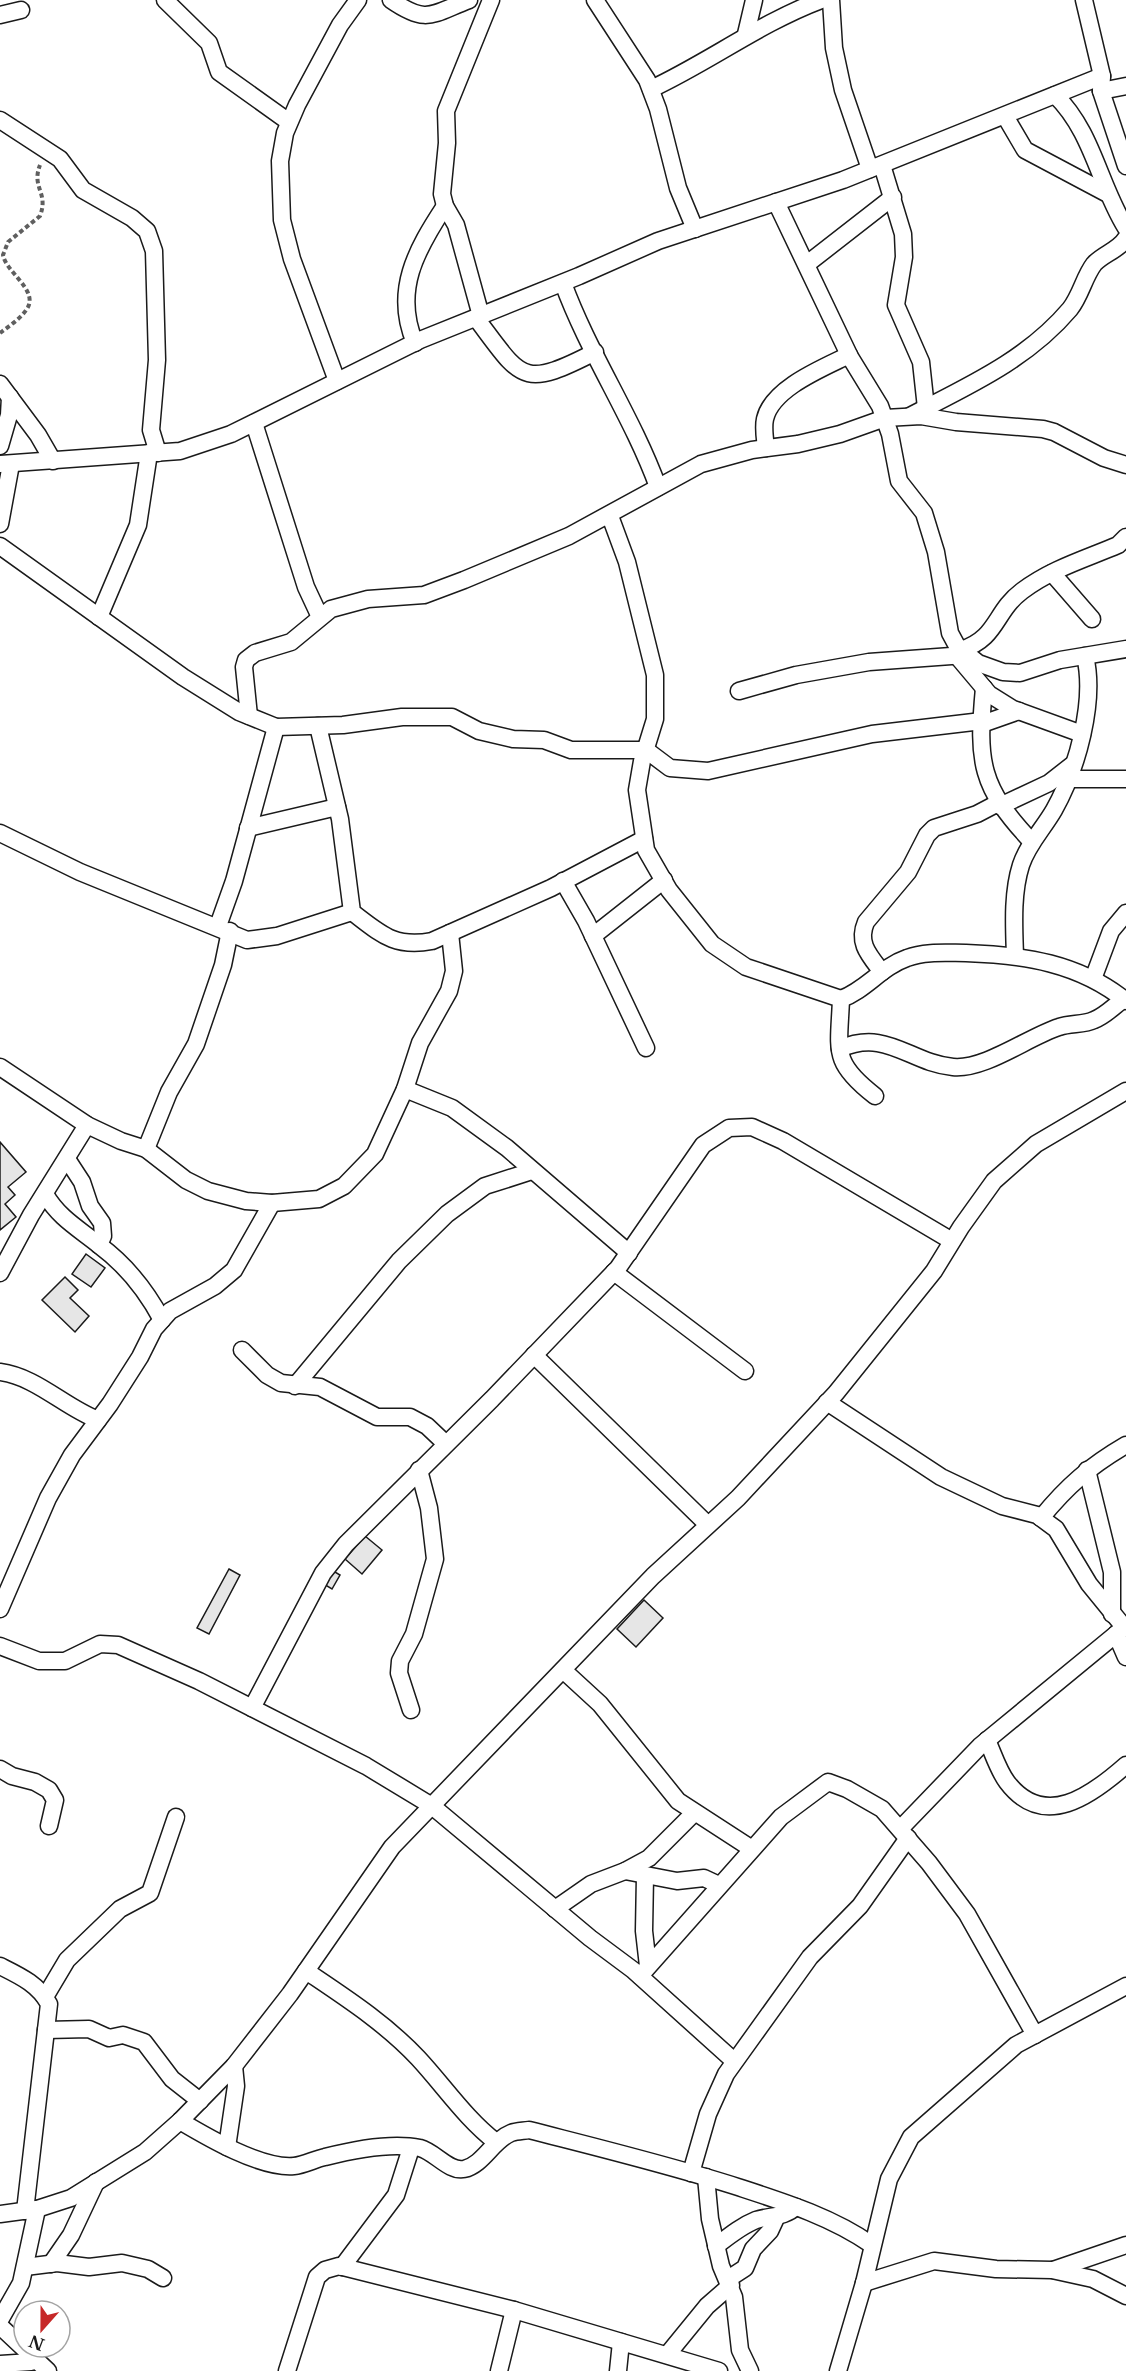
<svg xmlns="http://www.w3.org/2000/svg" width="1126" height="2371" viewBox="0 0 1126 2371" font-family="'Libre Baskerville',serif">
	<rect width="100%" height="100%" fill="#fff"/>
	<g fill="#e6e6e6" stroke="#1a1a1a" stroke-width="1.5">
		<path d="M0 1142 26 1172 8 1187 15 1195 5 1204 16 1217 0 1230Z"/>
		<path d="M86 1254 105 1268 91 1287 72 1274Z"/>
		<path d="M65 1277 78 1290 70 1298 89 1316 75 1332 42 1300Z"/>
		<path d="M365 1536 382 1550 362 1574 345 1559Z"/>
		<path d="M229 1569 240 1575 209 1634 197 1628Z"/>
		<path d="M330 1569 340 1575 332 1589 322 1583Z"/>
		<path d="M644 1600 663 1618 636 1647 617 1629Z"/>
	</g>
	<g fill="none" stroke-linecap="round" stroke-linejoin="round">
		<defs>
			<g id="street">
				<path d="M165 0 209 43 219 72 289 122"/>
				<path d="M391 0C427 25 432 14 469 0"/>
				<path d="M595 0 647 80 658 109 678 188 695 229"/>
				<path d="M831 0 834 48 843 90 870 169"/>
				<path d="M1084 0 1102 76 1101 91 1126 166"/>
				<path d="M0 15 21 10"/>
				<path d="M746 34 754 0"/>
				<path d="M651 89C709 62 760 23 821 0"/>
				<path d="M1101 91 1126 86"/>
				<path d="M1055 95C1093 132 1099 185 1126 228"/>
				<path d="M1005 116 1025 150 1106 193"/>
				<path d="M0 120 60 159 83 190 132 218 147 231 154 251 157 360 151 430 158 453"/>
				<path d="M882 165 903 234 904 257 896 305 921 362 926 408"/>
				<path d="M776 202 850 357 880 406 890 434 899 481 924 513 936 552 950 633 957 646 978 663 1003 672 1020 673 1060 660 1126 649"/>
				<path d="M807 264 893 197"/>
				<path d="M563 283C589 354 632 416 658 487"/>
				<path d="M481 316 456 225 445 206 442 194 447 143 446 111 491 0"/>
				<path d="M476 318C522 379 521 390 595 352"/>
				<path d="M415 343C393 291 416 250 445 206"/>
				<path d="M337 381 292 259 282 220 280 161 285 133 297 105 340 25 358 0"/>
				<path d="M0 384 38 435 53 461"/>
				<path d="M910 416C968 386 1027 360 1070 309 1081 295 1084 277 1094 264 1103 254 1119 250 1126 238"/>
				<path d="M254 423 306 587 320 617"/>
				<path d="M0 446 9 415 10 397"/>
				<path d="M766 448C765 439 763 428 765 419 772 388 823 368 849 355"/>
				<path d="M0 464 180 451 231 434 420 340 579 276 658 241 843 180 1102 76"/>
				<path d="M610 516 627 562 655 675V719L642 761 637 790 646 850 669 890 712 944 746 967 841 999C839 1051 831 1062 875 1096"/>
				<path d="M0 524 11 464"/>
				<path d="M0 546 183 677 239 712 276 727 343 725 402 717H452L479 731 513 739 544 740 571 750H646L670 768 708 771 872 734 982 721"/>
				<path d="M1052 573 1092 619"/>
				<path d="M99 617 138 525 149 453"/>
				<path d="M961 650C998 638 994 612 1022 591 1051 569 1085 559 1118 545L1126 537"/>
				<path d="M957 656 989 694 1013 709 1082 734"/>
				<path d="M984 688C977 762 980 787 1032 842"/>
				<path d="M739 691 796 675 869 662 965 655"/>
				<path d="M249 716 244 667 246 660 255 653 291 642 331 609 368 599 424 595 464 580 569 536 701 464 752 450 798 444 840 434 885 418 921 416 956 422 1043 429 1054 432 1104 458 1126 465"/>
				<path d="M982 724 1019 711"/>
				<path d="M318 726 340 819 352 912C381 934 394 948 432 941L551 888 644 839"/>
				<path d="M1067 779H1126"/>
				<path d="M1000 806 1049 783 1072 765"/>
				<path d="M248 828 337 807"/>
				<path d="M0 833 80 872 247 940 277 936 352 912"/>
				<path d="M563 881 586 921 646 1048"/>
				<path d="M218 926 234 881 276 727"/>
				<path d="M593 936 664 880"/>
				<path d="M1015 956C1014 926 1012 893 1021 865 1028 844 1043 829 1054 810 1077 769 1096 702 1085 656"/>
				<path d="M882 972C869 955 857 943 866 922L908 872 927 835 934 828 977 814 998 803"/>
				<path d="M1093 979 1111 931 1126 913"/>
				<path d="M841 999C866 990 881 967 907 958 925 951 947 953 966 953 1024 955 1079 963 1126 1001"/>
				<path d="M840 1049C886 1028 910 1063 953 1067 985 1070 1028 1037 1059 1027 1070 1023 1084 1025 1094 1020 1105 1016 1114 1006 1124 999"/>
				<path d="M0 1067 87 1125 121 1141 146 1149 186 1180 208 1191 246 1201 272 1203 319 1199 344 1186 375 1154 405 1089 420 1043 449 991 454 971 450 933"/>
				<path d="M405 1089 452 1108 507 1148 629 1253"/>
				<path d="M146 1149 169 1092 196 1044 223 965 230 931"/>
				<path d="M67 1159 82 1182 90 1206 102 1223 103 1236 99 1245"/>
				<path d="M45 1194C59 1218 78 1228 99 1245 126 1265 146 1290 162 1320"/>
				<path d="M614 1272 745 1371"/>
				<path d="M0 1273 31 1215 87 1125"/>
				<path d="M242 1350 267 1375 281 1383 320 1387 377 1417H410L427 1426 446 1444"/>
				<path d="M534 1355 708 1525"/>
				<path d="M0 1372C37 1377 64 1407 98 1420"/>
				<path d="M295 1386 399 1261 447 1214 485 1186 532 1171"/>
				<path d="M827 1402 941 1477 1002 1506 1037 1515 1056 1529 1089 1584 1124 1627"/>
				<path d="M1087 1470 1112 1572V1614"/>
				<path d="M1041 1518C1067 1486 1090 1466 1126 1445"/>
				<path d="M0 1609 48 1498 72 1455 110 1404 140 1357 154 1329 170 1311 215 1286 234 1270 272 1203"/>
				<path d="M1116 1634 1126 1657"/>
				<path d="M0 1646 39 1661H65L100 1644 118 1645 199 1681 366 1766 432 1806 590 1938 633 1970 734 2061"/>
				<path d="M563 1670 600 1704 678 1801 752 1849"/>
				<path d="M252 1708 323 1573 346 1544 492 1399 618 1268 703 1145 729 1128 752 1127 783 1141 952 1241"/>
				<path d="M411 1710 399 1673 400 1661 414 1634 435 1559 429 1508 419 1470"/>
				<path d="M987 1740C993 1753 998 1770 1007 1782 1044 1831 1092 1795 1126 1765"/>
				<path d="M0 1769 12 1776 35 1782 49 1790 55 1800 49 1826"/>
				<path d="M900 1829 980 1746 1126 1626"/>
				<path d="M625 1871 677 1881 704 1878 719 1885"/>
				<path d="M645 1876 644 1931 648 1966"/>
				<path d="M555 1909 591 1884 625 1871 649 1858 694 1813"/>
				<path d="M0 1966C20 1976 38 1984 49 2004L25 2211"/>
				<path d="M306 1971C346 1998 385 2023 418 2058 444 2086 466 2119 496 2142"/>
				<path d="M640 1976 781 1817 828 1782 847 1789 882 1809 929 1863 967 1914 1035 2035"/>
				<path d="M45 1997 67 1960 120 1909 150 1893 176 1817"/>
				<path d="M46 2030 89 2029 109 2038 123 2035 144 2042 172 2079 200 2101"/>
				<path d="M180 2121C207 2137 261 2169 294 2166 304 2165 315 2159 325 2157 352 2150 391 2142 420 2148 435 2152 449 2172 464 2169 483 2165 493 2140 511 2133 516 2131 523 2131 529 2130 599 2148 669 2165 738 2187 784 2202 832 2217 872 2245"/>
				<path d="M227 2147 236 2086 234 2066"/>
				<path d="M691 2173 708 2114 726 2074 810 1957 860 1906 908 1838"/>
				<path d="M706 2177 710 2219 721 2266 734 2297 740 2350 750 2371"/>
				<path d="M0 2214 37 2209 71 2198 145 2152 180 2121 234 2066 290 1994 392 1847 653 1576 738 1498 836 1393 934 1271 961 1227 994 1181 1036 1144 1126 1091"/>
				<path d="M716 2246C729 2236 741 2226 756 2220 772 2215 783 2218 796 2207"/>
				<path d="M51 2264 71 2235 96 2182"/>
				<path d="M25 2267 57 2263 89 2267 122 2263 148 2269 163 2278"/>
				<path d="M342 2267 396 2195 411 2148"/>
				<path d="M1053 2270 1126 2245"/>
				<path d="M728 2279 745 2268 753 2249 770 2231 776 2218"/>
				<path d="M864 2283 934 2261 996 2269 1052 2270 1093 2279 1126 2296"/>
				<path d="M0 2320 21 2283 37 2209"/>
				<path d="M0 2326 48 2371"/>
				<path d="M667 2355 707 2306 731 2285"/>
				<path d="M0 2364 31 2362"/>
				<path d="M287 2371 317 2277 325 2270 339 2266 514 2310 719 2371"/>
				<path d="M499 2371 514 2310"/>
				<path d="M618 2371 621 2342"/>
				<path d="M838 2371 864 2283 889 2179 911 2137 1016 2045 1126 1986"/>
			</g>
		</defs>
		<use href="#street" stroke="#1a1a1a" stroke-width="19"/>
		<path stroke="#5f5f5f" stroke-width="4" stroke-dasharray="4.5 3" stroke-linecap="butt" d="M0 333C9 326 22 318 28 307 37 289 6 272 3 255L8 242 40 216C49 192 31 188 40 165"/>
		<use href="#street" stroke="#fff" stroke-width="16"/>
	</g>
	<g transform="translate(42 2329) rotate(201)"><circle r="28" fill="#ffffff" stroke="#a3a3a3" stroke-width="1.5"/>
	<path d="M0-4.5L10 22L0 15L-10 22Z" fill="#c62828"/>
	<text y="-9" font-size="16" font-weight="bold" text-anchor="middle" fill="#1a1a1a">N</text>
	</g>
</svg>
